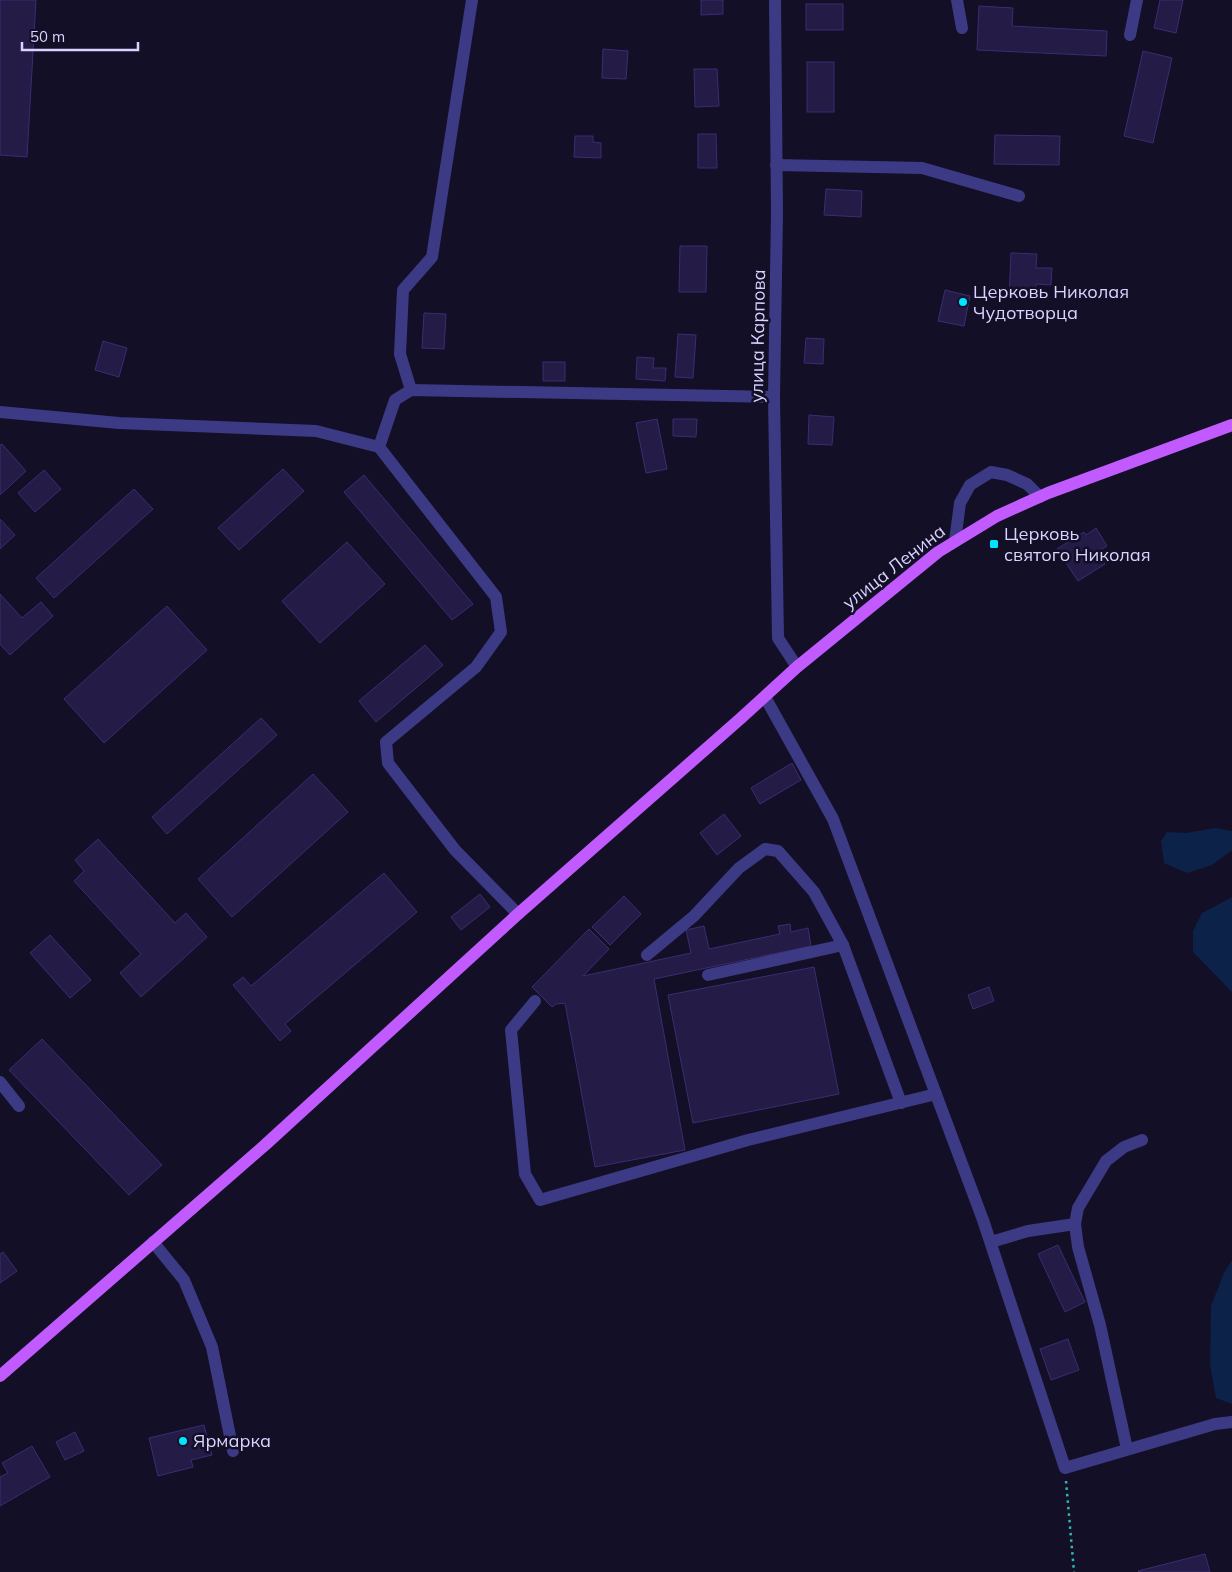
<svg xmlns="http://www.w3.org/2000/svg" width="1232" height="1572" viewBox="0 0 1232 1572" font-family="Mulish,sans-serif">
	<rect width="100%" height="100%" fill="#130f26"/>
	<g fill="#0c2248">
		<path d="M1215 828 1232 831V850L1212 865 1187 873 1164 863 1161 841 1167 832 1186 833Z"/>
		<path d="M1232 897V992L1193 952V931L1202 913Z"/>
		<path d="M1232 1260V1404L1216 1398 1210 1364 1211 1306 1224 1273Z"/>
	</g>
	<g fill="#241b47" stroke="#3b2d73">
		<path d="M0 0H36L27 157 0 155Z"/>
		<path d="M701 0H723V14L701 15Z"/>
		<path d="M1160 0H1183L1176 33 1154 28Z"/>
		<rect x="806" y="4" width="37" height="26"/>
		<path d="M979 6 1013 8 1012 26 1107 31 1106 56 977 50Z"/>
		<path d="M603 49 628 51 626 79 602 78Z"/>
		<path d="M1143 51 1172 58 1153 143 1124 136Z"/>
		<rect x="807" y="62" width="27" height="50"/>
		<path d="M694 69H717L719 106 695 107Z"/>
		<path d="M698 134H716L717 168H698Z"/>
		<path d="M995 135 1060 136 1059 165 994 164Z"/>
		<path d="M575 136H593V142L601 143V158L574 157Z"/>
		<path d="M826 189 862 191 861 217 824 215Z"/>
		<path d="M680 246H707L706 292H679Z"/>
		<path d="M1011 253 1037 254 1036 268H1052L1051 285 1036 284 1035 298 1009 297Z"/>
		<path d="M945 290 970 296 964 326 938 321Z"/>
		<path d="M424 313 446 314 444 349 422 348Z"/>
		<path d="M678 334 696 335 693 378 675 377Z"/>
		<path d="M806 338 824 339 823 364 804 363Z"/>
		<path d="M103 341 127 348 119 377 95 370Z"/>
		<path d="M637 357 654 358 653 368H666L665 381 636 379Z"/>
		<rect x="543" y="362" width="22" height="19"/>
		<path d="M809 415 834 417 832 445 808 444Z"/>
		<path d="M657 419 667 469 646 473 636 423Z"/>
		<path d="M673 419H697L696 437 673 436Z"/>
		<path d="M2 444 26 471 0 495V445Z"/>
		<path d="M283 469 304 491 239 550 218 528Z"/>
		<path d="M44 470 61 489 35 512 18 493Z"/>
		<path d="M364 475 473 604 452 620 344 492Z"/>
		<path d="M134 489 153 509 54 598 36 578Z"/>
		<path d="M0 519 15 535 0 549Z"/>
		<path d="M1096 528 1107 546 1097 552 1105 564 1078 581 1057 549 1084 532 1086 535Z"/>
		<path d="M347 542 385 584 320 643 282 601Z"/>
		<path d="M0 594 22 618 41 602 53 616 10 655 0 644Z"/>
		<path d="M167 606 207 650 104 743 64 699Z"/>
		<path d="M425 645 443 665 376 722 359 701Z"/>
		<path d="M261 718 277 735 167 834 152 817Z"/>
		<path d="M792 763 801 780 760 804 751 788Z"/>
		<path d="M313 774 348 812 232 917 198 879Z"/>
		<path d="M724 814 741 836 717 855 700 833Z"/>
		<path d="M98 839 175 923 186 913 207 937 141 997 120 973 141 954 74 881 84 871 75 860Z"/>
		<path d="M384 873 417 912 285 1024 291 1031 280 1041 233 985 243 977 251 986Z"/>
		<path d="M480 894 490 907 461 930 451 917Z"/>
		<path d="M624 896 641 914 610 945 592 927Z"/>
		<path d="M790 924 791 932 808 928 811 946 654 979 685 1150 595 1167 565 1003 556 1004 552 1007 532 987 589 929 609 949 583 976 691 953 686 930 704 926 709 949 780 934 778 926Z"/>
		<path d="M50 935 91 980 70 998 30 953Z"/>
		<path d="M814 967 839 1094 693 1123 668 995Z"/>
		<path d="M989 987 994 1001 973 1009 968 995Z"/>
		<path d="M42 1039 162 1165 129 1195 9 1070Z"/>
		<path d="M1058 1245 1085 1302 1065 1312 1038 1254Z"/>
		<path d="M3 1252 17 1271 0 1283V1254Z"/>
		<path d="M1068 1339 1079 1370 1051 1380 1040 1349Z"/>
		<path d="M204 1425 212 1455 191 1460 193 1467 158 1476 149 1438Z"/>
		<path d="M75 1432 84 1451 65 1460 56 1442Z"/>
		<path d="M32 1446 50 1477 0 1506V1477L8 1473 2 1463Z"/>
		<path d="M1205 1554 1210 1572H1139L1138 1571Z"/>
	</g>
	<g fill="none" stroke-linecap="round" stroke-linejoin="round">
		<path stroke="#2fb8b0" stroke-width="2.5" stroke-dasharray="2.5 4" stroke-linecap="butt" d="M1066 1481 1074 1572"/>
		<g stroke="#3d3a85" stroke-width="12">
			<path d="M775 0 777 213 774 397 778 638 797 667"/>
			<path d="M957 0 962 28"/>
			<path d="M1130 35 1137 0"/>
			<path d="M776 165 922 168 1019 196"/>
			<path d="M411 390 400 354 403 290 432 257 472 0"/>
			<path d="M0 412 119 423 316 431 379 447 496 597 501 632 476 667 386 742 388 763 455 850 518 914"/>
			<path d="M379 447 395 400 411 390 774 397"/>
			<path d="M955 541 960 503 970 485 991 472 1007 475 1027 484 1040 497"/>
			<path d="M765 697 833 819 983 1220 1065 1468 1215 1424 1232 1422"/>
			<path d="M647 955 694 916 739 868 765 849 778 851 814 892 843 945 901 1103"/>
			<path d="M708 975 843 945"/>
			<path d="M535 1001 511 1030 525 1174 540 1200 748 1140 936 1094"/>
			<path d="M0 1082 19 1106"/>
			<path d="M153 1242 184 1280 212 1347 233 1451"/>
			<path d="M991 1242 1028 1231 1075 1224"/>
			<path d="M1127 1449 1100 1325 1078 1247 1075 1224 1078 1208 1106 1161 1124 1147 1142 1140"/>
		</g>
		<path stroke="#c25bff" stroke-width="12" d="M0 1376 265 1145 518 914 740 719 797 667 938 552 997 516 1048 493 1232 425"/>
	</g>
	<g fill="#00e5ff" stroke="#130f26" stroke-width="2">
		<circle cx="963" cy="302" r="5"/>
		<rect x="989" y="539" width="10" height="10" rx="2.5"/>
		<circle cx="183" cy="1441" r="5"/>
	</g>
	<g text-anchor="middle" stroke-width="5" stroke-linejoin="round" paint-order="stroke">
		<g font-size="18" fill="#d9d4ff" stroke="#130f26" text-anchor="start">
			<text x="973" y="298">Церковь Николая<tspan x="973" dy="21">Чудотворца</tspan></text>
			<text x="1004" y="540">Церковь<tspan x="1004" dy="21">святого Николая</tspan></text>
			<text x="193" y="1447">Ярмарка</text>
		</g>
		<g font-size="18" fill="#d9d4ff" stroke="#130f26">
			<text transform="translate(758 336) rotate(-89)" y="6">улица Карпова</text>
			<text transform="translate(894 567) rotate(-38)" y="6">улица Ленина</text>
		</g>
	</g>
	<path d="M22 42v8h116v-8" fill="none" stroke="#d9d4ff" stroke-width="2.5"/>
	<text x="30" y="42" font-size="15" fill="#d9d4ff" stroke="#130f26" stroke-width="4" paint-order="stroke">50 m</text>
</svg>
